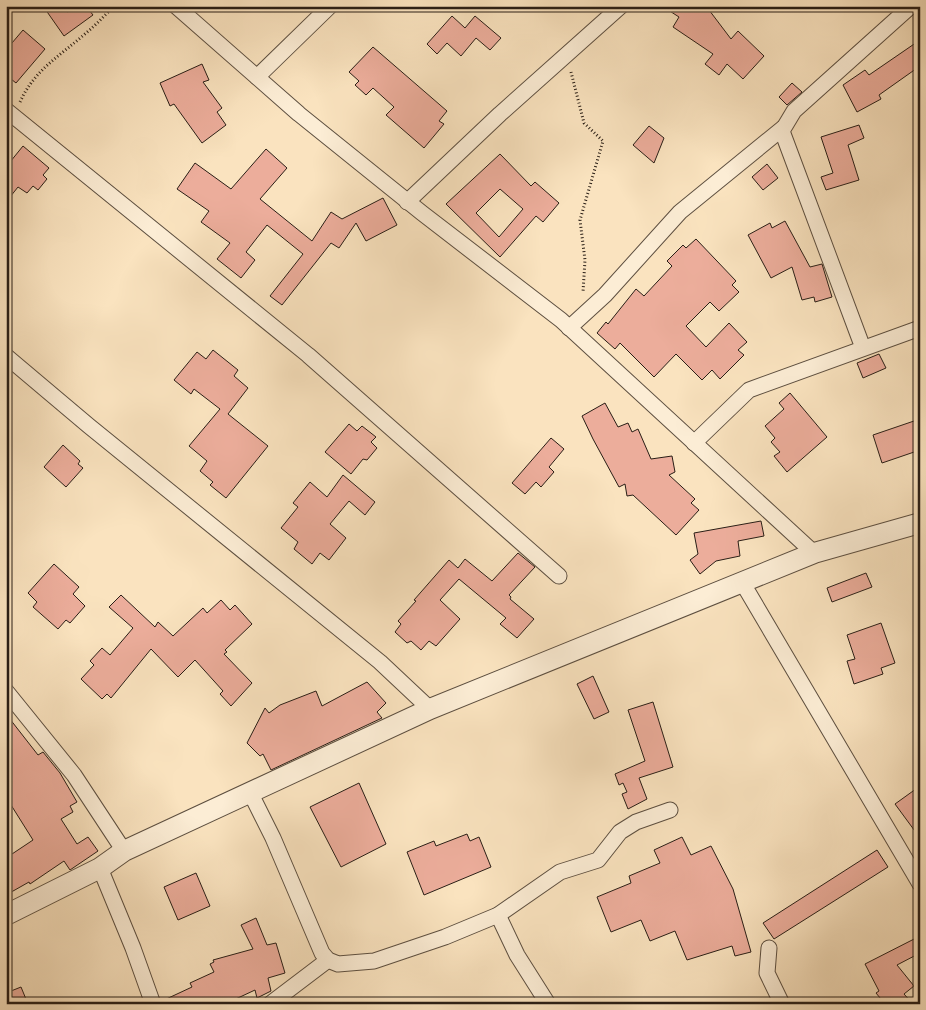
<svg xmlns="http://www.w3.org/2000/svg" width="926" height="1010" viewBox="0 0 926 1010" font-family="'Sorts Mill Goudy',serif">
	<rect width="100%" height="100%" fill="#fae3bf"/>
	<filter id="stains"><feTurbulence type="fractalNoise" baseFrequency=".004" numOctaves="4"/><feColorMatrix values="0 0 0 0 .2 0 0 0 0 .09 0 0 0 0 .02 0 0 0 .5 -.17"/></filter>
	<radialGradient id="worn" r=".72"><stop offset=".6" stop-color="#630" stop-opacity="0"/><stop offset="1" stop-color="#630" stop-opacity=".3"/></radialGradient>
	<g fill="#ecad9b" stroke="#291e16" fill-rule="evenodd">
		<path d="M43 6H62L67 12 76 6H86L93 15 64 36Z"/>
		<path d="M662 6H706L731 39 738 31 764 56 743 79 727 64 719 75 705 64 713 54 673 27 679 17Z"/>
		<path d="M452 16 465 28 475 16 501 38 490 50 476 38 461 56 447 43 437 54 427 44Z"/>
		<path d="M23 30 45 49 16 83 6 75V50Z"/>
		<path d="M920 40V66L879 95 881 99 857 112 843 85 865 70 869 75Z"/>
		<path d="M373 47 447 111 439 121 444 124 424 148 386 115 394 107 373 88 366 95 355 85 359 81 349 72Z"/>
		<path d="M202 64 209 80 203 82 222 108 217 112 226 125 202 143 174 104 170 106 160 83Z"/>
		<path d="M792 83 802 92 787 105 779 97Z"/>
		<path d="M859 125 864 138 848 145 859 180 826 190 821 177 833 173 821 137Z"/>
		<path d="M649 126 664 138 654 163 633 145Z"/>
		<path d="M23 146 49 168 43 175 47 179 38 190 33 186 27 193 18 187 6 202V167Z"/>
		<path d="M266 149 287 168 260 199 312 241 331 212 342 219 383 198 397 225 366 241 356 223 339 248 331 243 282 305 270 296 303 254 267 225 246 252 255 260 241 278 217 259 230 243 201 222 209 211 177 189 195 163 231 189Z"/>
		<path d="M500 154 531 186 535 182 559 203 543 222 536 216 500 257 446 204ZM500 189 523 209 499 237 476 213Z"/>
		<path d="M767 164 778 178 763 190 752 177Z"/>
		<path d="M785 221 810 267 822 264 832 297 815 302 814 297 802 300 792 267 771 278 748 235 770 223 772 228Z"/>
		<path d="M696 239 736 281 732 285 739 292 719 311 710 302 686 326 706 347 729 323 747 342 738 350 744 355 720 379 712 370 702 380 676 354 654 377 620 343 615 349 597 333 606 322 608 324 636 289 644 296 672 266 667 261 683 245 686 248Z"/>
		<path d="M213 350 238 370 234 376 248 388 228 414 268 446 226 498 210 485 213 482 200 471 207 461 189 446 220 409 194 389 191 394 174 380 197 352 206 359Z"/>
		<path d="M879 354 886 368 863 378 857 363Z"/>
		<path d="M790 393 827 437 787 472 774 456 780 452 771 442 775 438 765 426 784 409 779 403Z"/>
		<path d="M605 403 618 427 628 423 632 432 638 429 651 459 672 456 675 472 669 475 695 499 691 503 699 510 676 535 633 495 627 496 625 484 619 487 593 439 582 416Z"/>
		<path d="M914 421 920 437V450L882 463 873 435Z"/>
		<path d="M349 424 357 431 362 426 376 437 371 442 377 448 367 460 363 459 351 474 325 452Z"/>
		<path d="M551 438 564 449 549 467 554 472 541 487 536 482 525 494 512 483Z"/>
		<path d="M63 445 80 461 78 464 83 468 66 487 44 467Z"/>
		<path d="M343 475 375 502 365 515 349 501 330 524 346 538 329 560 320 553 312 564 294 549 298 542 281 528 298 507 293 503 310 482 327 497Z"/>
		<path d="M761 521 764 536 738 541 740 556 716 561 700 574 690 560 698 554 694 533Z"/>
		<path d="M518 553 535 567 509 595 511 597 510 599 534 619 517 638 500 624 506 618 459 579 440 600 460 619 436 646 429 641 421 650 411 641 407 643 395 632 401 624 398 621 416 601 414 600 449 560 458 568 465 559 492 581Z"/>
		<path d="M54 564 79 587 73 594 85 606 70 623 66 620 58 629 33 607 37 602 28 593Z"/>
		<path d="M866 573 872 587 832 602 827 588Z"/>
		<path d="M121 595 155 627 158 622 173 636 203 608 207 613 221 600 230 610 235 605 252 624 225 650 227 652 224 654 252 683 231 706 220 694 223 691 195 660 178 677 151 649 111 698 107 694 102 699 81 679 94 665 90 661 102 648 110 655 133 628 109 607Z"/>
		<path d="M881 623 895 663 881 668 883 674 854 684 847 661 855 659 847 635Z"/>
		<path d="M593 676 609 712 594 719 577 684Z"/>
		<path d="M367 682 386 703 377 712 382 718 271 770 263 754 260 756 247 743 265 708 269 713 280 705 316 691 322 706Z"/>
		<path d="M653 702 673 767 639 778 647 799 628 809 622 794 627 792 623 783 619 785 615 774 645 761 628 710Z"/>
		<path d="M6 714 38 755 43 752 60 773 77 802 70 806 73 812 61 819 77 844 88 837 98 851 70 870 64 861 30 884 29 882 6 895V858L33 840 6 797Z"/>
		<path d="M359 783 386 844 341 867 310 807Z"/>
		<path d="M920 786V838L895 804Z"/>
		<path d="M467 834 470 841 479 837 491 867 424 895 407 852 434 841 436 846Z"/>
		<path d="M682 837 691 855 711 846 733 889 751 952 735 956 732 946 687 960 675 931 650 941 641 920 611 932 597 897 631 883 629 876 660 863 654 850Z"/>
		<path d="M877 850 888 867 774 939 763 923Z"/>
		<path d="M196 873 210 906 178 920 164 887Z"/>
		<path d="M256 918 267 945 276 943 285 973 268 978 271 991 257 998 255 990 225 1004H162V1001L192 987 190 983 214 972 210 964 214 962 213 960 253 949 241 925Z"/>
		<path d="M920 936V953L897 965 914 986 904 994 913 1004H885L876 993 879 991 865 964Z"/>
		<path d="M21 987 28 1004H6V993Z"/>
	</g>
	<g fill="none" stroke-linecap="round" stroke-linejoin="round">
		<defs>
			<g id="minor">
				<path d="M176 6 299 114 422 213 561 320 814 553"/>
				<path d="M257 77 330 6"/>
				<path d="M6 110 308 355 559 576"/>
				<path d="M407 202 500 114 621 6"/>
				<path d="M569 328 605 295 680 212 783 128"/>
				<path d="M863 348 782 131 794 111 911 6"/>
				<path d="M6 356 89 426 380 662 430 709"/>
				<path d="M694 443 749 390 920 328"/>
				<path d="M742 582 920 884"/>
				<path d="M6 691 74 775 124 851"/>
				<path d="M250 792 273 838 322 953 328 960 338 964 374 961 445 937 498 915 560 872 598 860 620 832 636 822 670 810"/>
				<path d="M100 868 133 948 153 1004"/>
				<path d="M498 915 517 955 548 1004"/>
				<path d="M769 948 767 973 782 1004"/>
				<path d="M270 1004 328 960"/>
			</g>
			<path id="tertiary" d="M6 915 100 868 124 851 430 709 814 553 920 523"/>
		</defs>
		<use href="#minor" stroke="#5d4f40" stroke-width="17"/>
		<use href="#tertiary" stroke="#5d4f40" stroke-width="22"/>
		<g stroke="#291e16" stroke-width="3" stroke-dasharray="1 2.5" stroke-linecap="butt">
			<path d="M571 72 584 123 603 141 580 220 585 260 583 292"/>
			<path d="M20 102C35 69 60 56 86 33 96 25 105 15 114 6"/>
		</g>
		<use href="#minor" stroke="#fcedd5" stroke-width="15"/>
		<use href="#tertiary" stroke="#fcedd5" stroke-width="20"/>
	</g>
	<rect width="926" height="1010" fill="none" stroke="#fae3bf" stroke-width="25"/>
	<rect x="8" y="8" width="911" height="995" fill="none" stroke="#291e16" stroke-width="2.5"/>
	<rect x="12" y="12" width="901" height="985" fill="none" stroke="#291e16"/>
	<rect width="100%" height="100%" filter="url(#stains)"/>
	<rect width="100%" height="100%" fill="url(#worn)"/>
</svg>
